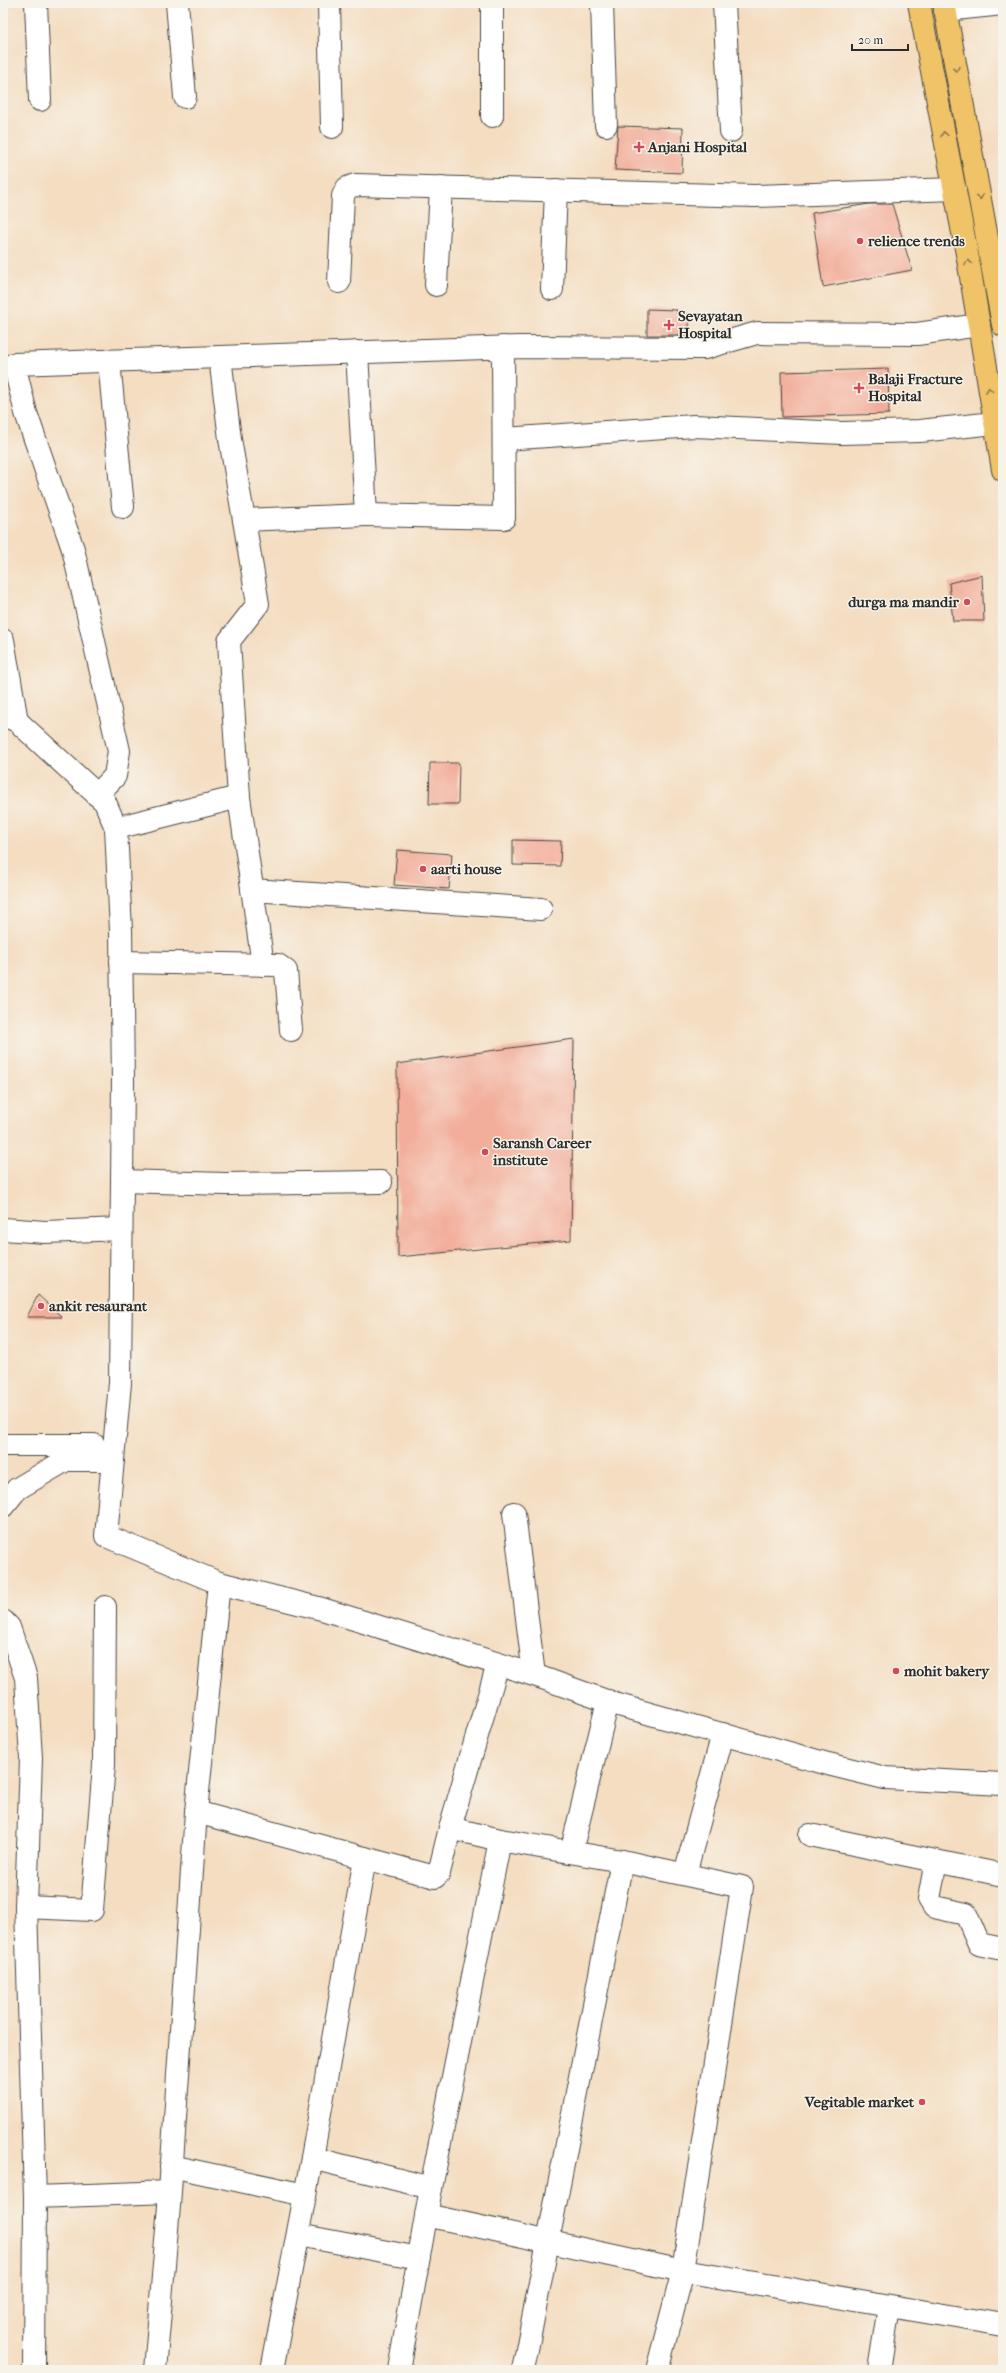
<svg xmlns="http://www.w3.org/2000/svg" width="1006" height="2373" viewBox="0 0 1006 2373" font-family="'IM FELL French Canon',serif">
	<rect width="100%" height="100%" fill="#f7f3e8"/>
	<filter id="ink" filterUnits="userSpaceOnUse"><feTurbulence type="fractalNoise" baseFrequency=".025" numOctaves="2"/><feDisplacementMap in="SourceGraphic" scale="8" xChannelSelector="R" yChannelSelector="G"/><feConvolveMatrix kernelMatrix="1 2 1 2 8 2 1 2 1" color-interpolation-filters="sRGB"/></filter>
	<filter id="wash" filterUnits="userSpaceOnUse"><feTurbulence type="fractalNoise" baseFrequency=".012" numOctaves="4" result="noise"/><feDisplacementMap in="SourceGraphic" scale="16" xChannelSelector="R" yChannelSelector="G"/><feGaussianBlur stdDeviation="0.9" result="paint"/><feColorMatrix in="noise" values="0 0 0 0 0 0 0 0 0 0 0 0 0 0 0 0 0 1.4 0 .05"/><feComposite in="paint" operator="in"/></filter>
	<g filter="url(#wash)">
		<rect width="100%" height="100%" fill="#f4ddc1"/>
		<g id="blocks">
			<g fill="#f3ae9b">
				<path d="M618 126 683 128 682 173 615 170Z"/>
				<path d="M869 204H892L912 270 823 287 812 213Z"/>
				<path d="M647 309 677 310V314H689V335H647Z"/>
				<path d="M888 369 889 414 782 417 781 372Z"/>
				<path d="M982 575 984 621H953L949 583Z"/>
				<path d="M430 763H459L458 804H429Z"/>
				<path d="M513 840 561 841 560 866 513 865Z"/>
				<path d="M397 850 452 854 449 889 394 885Z"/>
				<path d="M574 1039 571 1240 398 1257 397 1064Z"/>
				<path d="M38 1295 62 1317H27Z"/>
			</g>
		</g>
	</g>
	<g filter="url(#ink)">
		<use href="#blocks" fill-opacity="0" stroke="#494642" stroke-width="1"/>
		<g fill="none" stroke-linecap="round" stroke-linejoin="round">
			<defs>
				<g id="minor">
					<path d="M36 3 40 100"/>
					<path d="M177 3 185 97"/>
					<path d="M329 3 332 127"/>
					<path d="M492 3V116"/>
					<path d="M602 3 606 125"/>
					<path d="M724 3 731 131"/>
					<path d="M945 10 1003 4"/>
					<path d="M339 282 343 196 347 188 355 185 754 196 955 189"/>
					<path d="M436 285 441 187"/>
					<path d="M552 289 556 190"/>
					<path d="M357 352 366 515 244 520 230 439 220 357 518 347 705 348 757 333 917 334 979 325"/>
					<path d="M109 361 123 507"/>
					<path d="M504 439 694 426 842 433 920 431 994 423"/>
					<path d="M366 515 504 518 503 347"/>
					<path d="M3 640 17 721"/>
					<path d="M3 715 17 721 105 802 116 828 121 931 123 1080 120 1383 106 1536 219 1583 196 1812 169 2206 155 2370"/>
					<path d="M97 795 115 776 119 751 73 549 26 413 14 364 220 357"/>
					<path d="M239 797 263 965"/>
					<path d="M116 828 239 797 229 641 258 604 244 520"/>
					<path d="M252 890 541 909"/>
					<path d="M121 962 278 965 286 971 291 1030"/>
					<path d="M122 1181 225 1184 381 1182"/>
					<path d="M3 1229 45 1232 121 1229"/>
					<path d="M3 1445H94"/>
					<path d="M3 1506 17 1489 66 1460H113"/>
					<path d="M514 1513 534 1675"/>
					<path d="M219 1583 322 1609 534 1675 615 1704 828 1764 885 1778 1003 1784"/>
					<path d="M3 1621 9 1627 26 1678 31 1758 26 1907"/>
					<path d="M196 1812 365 1858 312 2158"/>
					<path d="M450 1828 498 1664"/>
					<path d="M810 1835 1003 1875"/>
					<path d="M571 1852 608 1701"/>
					<path d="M365 1858 435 1877 439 1873 450 1828 500 1840 622 1861 742 1887 683 2271 657 2370"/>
					<path d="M936 1861 929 1899 934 1907 966 1914 979 1944 1003 1949"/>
					<path d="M685 1874 723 1734"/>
					<path d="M171 2166 305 2195 312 2158 431 2188"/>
					<path d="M35 2197 26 1907 92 1910 104 1765 105 1607"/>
					<path d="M426 2215 683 2271 1003 2325"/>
					<path d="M298 2235 419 2258"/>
					<path d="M34 2370 35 2197 169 2192"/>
					<path d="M272 2370 305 2195"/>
					<path d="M399 2370 431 2188 500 1840"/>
					<path d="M523 2370 622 1861"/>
					<path d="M879 2370 889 2307"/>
				</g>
				<g id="major">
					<path d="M919 3 968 259 1003 470"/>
					<path d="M944 3 1003 325"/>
				</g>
			</defs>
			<use href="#minor" stroke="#494642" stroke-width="24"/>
			<use href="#major" stroke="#494642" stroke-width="24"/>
			<use href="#minor" stroke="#fff" stroke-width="22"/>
			<use href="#major" stroke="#f0c369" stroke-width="22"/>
		</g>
		<defs><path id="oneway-chevron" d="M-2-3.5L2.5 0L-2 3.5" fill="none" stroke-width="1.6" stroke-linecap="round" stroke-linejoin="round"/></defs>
		<g stroke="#8e774a">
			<use href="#oneway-chevron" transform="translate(956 69) rotate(80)"/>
			<use href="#oneway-chevron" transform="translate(944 134) rotate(-101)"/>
			<use href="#oneway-chevron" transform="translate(980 197) rotate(80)"/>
			<use href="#oneway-chevron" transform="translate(968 262) rotate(-100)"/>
			<use href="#oneway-chevron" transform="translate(989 390) rotate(-98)"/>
		</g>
	</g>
	<g fill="#d1495b" stroke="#f7f3e8" stroke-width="1.5">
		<path d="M637 141h4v4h4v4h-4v4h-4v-4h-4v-4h4z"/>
		<circle cx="860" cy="241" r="4"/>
		<path d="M667 319h4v4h4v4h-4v4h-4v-4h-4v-4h4z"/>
		<path d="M857 382h4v4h4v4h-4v4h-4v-4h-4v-4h4z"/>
		<circle cx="967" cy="602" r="4"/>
		<circle cx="423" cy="869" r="4"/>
		<circle cx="485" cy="1152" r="4"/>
		<circle cx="41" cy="1306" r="4"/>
		<circle cx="896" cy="1671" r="4"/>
		<circle cx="922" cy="2102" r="4"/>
	</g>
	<g text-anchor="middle" stroke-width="3" stroke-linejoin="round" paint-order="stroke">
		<g font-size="15" font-weight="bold" fill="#2b2b2b" stroke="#f7f3e8" text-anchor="start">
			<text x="648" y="152">Anjani Hospital</text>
			<text x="868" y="246">relience trends</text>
			<text x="678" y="321">Sevayatan<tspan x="678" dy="17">Hospital</tspan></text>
			<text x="868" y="384">Balaji Fracture<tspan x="868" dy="17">Hospital</tspan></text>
			<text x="959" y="607" text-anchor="end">durga ma mandir</text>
			<text x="431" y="874">aarti house</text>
			<text x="493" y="1148">Saransh Career<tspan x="493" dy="17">institute</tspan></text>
			<text x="49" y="1311">ankit resaurant</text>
			<text x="904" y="1676">mohit bakery</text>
			<text x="914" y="2107" text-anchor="end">Vegitable market</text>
		</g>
	</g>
	<rect width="1006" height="2373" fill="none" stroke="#f7f3e8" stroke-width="16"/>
	<path d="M852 44v6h56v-6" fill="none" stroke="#2b2b2b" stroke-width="2"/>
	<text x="858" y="44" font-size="12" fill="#2b2b2b" stroke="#f7f3e8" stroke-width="3" paint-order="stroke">20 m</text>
</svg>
